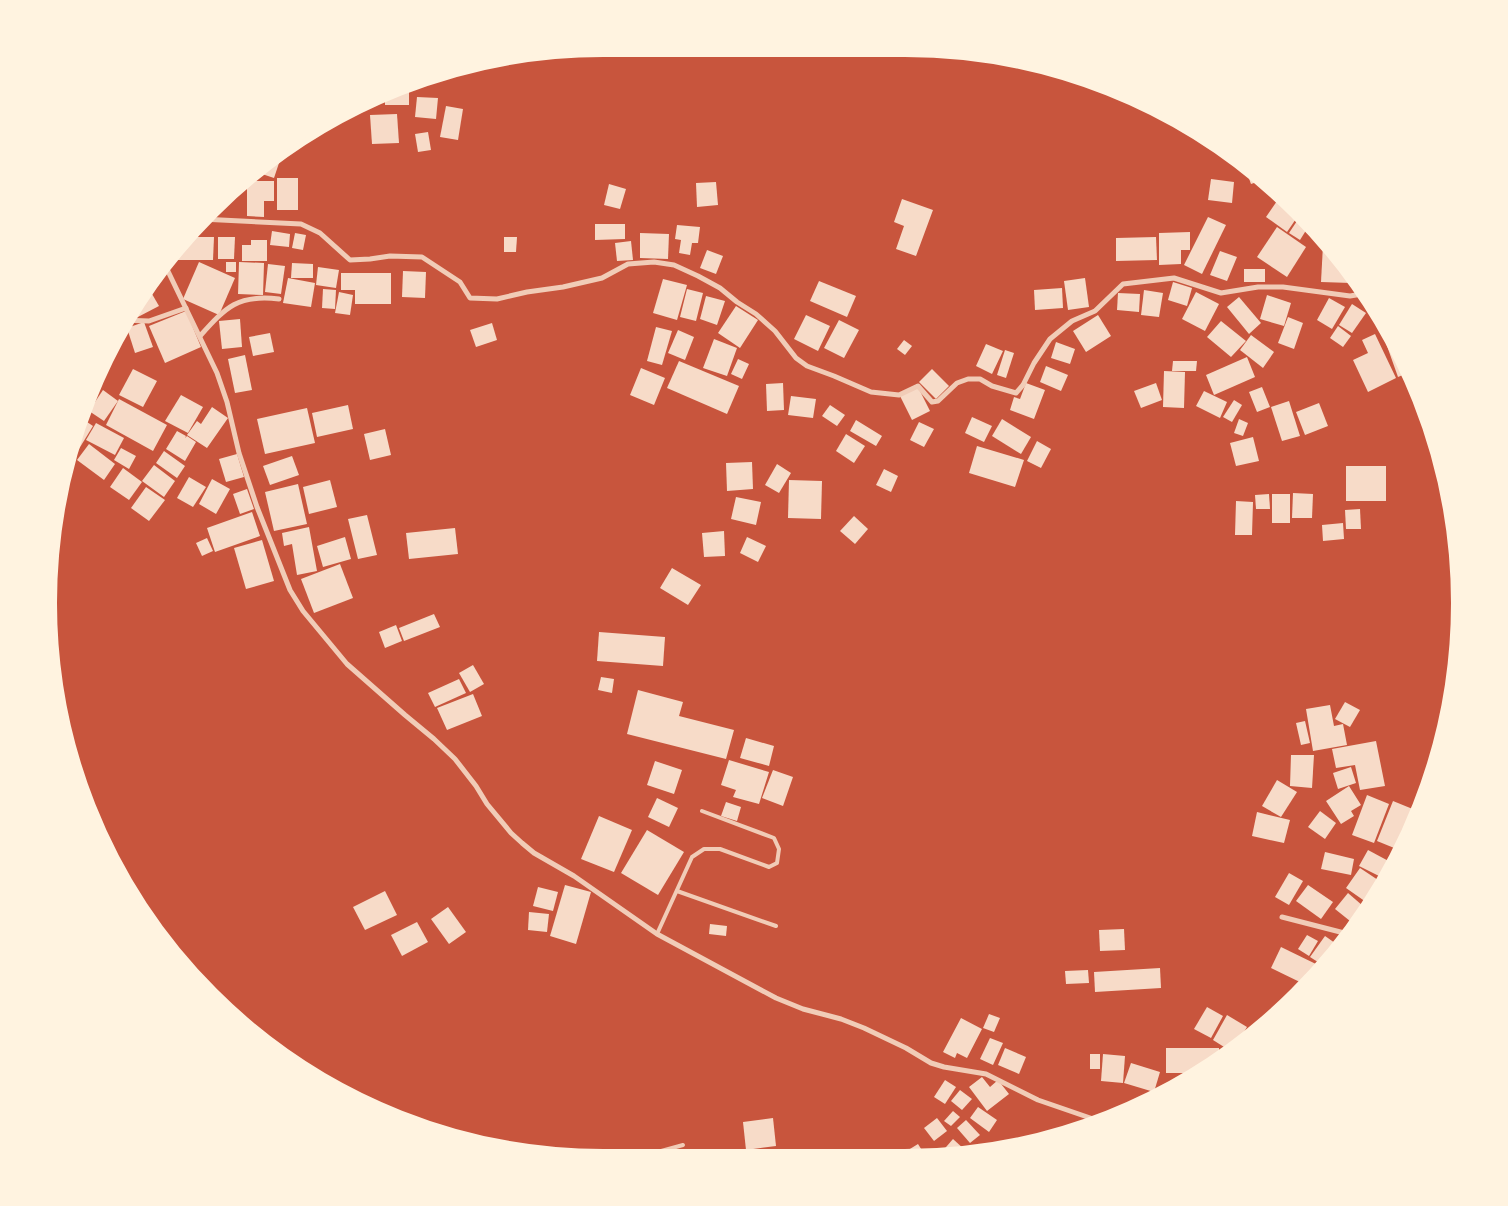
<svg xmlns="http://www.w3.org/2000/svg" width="1508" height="1206" viewBox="0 0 1508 1206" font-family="'Golos Text',sans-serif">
	<rect width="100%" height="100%" fill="#c8553d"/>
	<g fill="#f7dbc8">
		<path d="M402 87H409V105H385V95Z"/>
		<path d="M417 97 438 98 436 119 415 117Z"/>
		<path d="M446 106 463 109 458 140 440 137Z"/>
		<path d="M397 114 399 143 372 144 370 115Z"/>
		<path d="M428 132 431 150 418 152 415 134Z"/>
		<path d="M283 151 274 178 256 172Z"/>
		<path d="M1243 162 1250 167 1266 179 1251 184Z"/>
		<rect x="277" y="178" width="21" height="32"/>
		<path d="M1211 179 1234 182 1232 203 1208 200Z"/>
		<path d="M247 181H274V201H264V217L247 216Z"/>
		<path d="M716 182 718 205 697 207 696 183Z"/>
		<path d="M609 184 626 189 620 209 604 205Z"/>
		<path d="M1279 198 1300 213 1287 232 1266 217Z"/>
		<path d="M902 199 933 210 916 256 896 249 904 226 894 222Z"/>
		<path d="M1301 215 1310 224 1300 240 1289 233Z"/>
		<path d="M1208 217 1226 225 1202 274 1184 265Z"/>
		<path d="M595 224H625V239L595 240Z"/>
		<path d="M677 225 700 227 698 243H692L690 255 679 253 681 240 675 239Z"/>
		<path d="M1277 227 1306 247 1287 277 1257 257Z"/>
		<path d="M272 231 290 234 289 247 270 245Z"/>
		<path d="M1190 232V250H1181V264L1159 265V233Z"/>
		<path d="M295 233 306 235 303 250 292 248Z"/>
		<path d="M640 233 669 234 668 259 640 258Z"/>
		<path d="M187 237H214L213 260H177V249Z"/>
		<path d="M218 237H235L234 259H218Z"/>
		<path d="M504 237H517L516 252H504Z"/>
		<path d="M1156 237 1157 260 1116 261V238Z"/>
		<path d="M251 240H267V261H242V245H251Z"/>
		<path d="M631 241 633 260 617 261 615 243Z"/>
		<path d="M1323 245 1331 246 1348 263 1352 270 1351 283 1321 282Z"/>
		<path d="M707 250 723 256 716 274 700 268Z"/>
		<path d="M1220 251 1237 257 1227 281 1210 275Z"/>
		<path d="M199 262 235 278 219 315 183 299Z"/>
		<rect x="226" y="262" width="10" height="10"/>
		<path d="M239 262 264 263 263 295 238 294Z"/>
		<path d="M292 263 313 264V278H291Z"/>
		<path d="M268 264 285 266 281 294 265 292Z"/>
		<path d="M318 267 339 270 336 288 316 285Z"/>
		<rect x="1244" y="269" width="21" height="13"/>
		<path d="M403 271 426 272 425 298 402 297Z"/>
		<path d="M341 273H391V304H355V290H341Z"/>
		<path d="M288 278 315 283 311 307 283 303Z"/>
		<path d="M1085 278 1089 307 1068 310 1064 281Z"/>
		<path d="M663 279 687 285 677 320 653 313Z"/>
		<path d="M819 281 856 296 847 317 810 301Z"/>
		<path d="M1173 282 1192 288 1187 306 1168 300Z"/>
		<path d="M148 287 159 306 136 318 131 309Z"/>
		<path d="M1062 288 1063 308 1035 310 1034 290Z"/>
		<path d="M323 289 336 290 335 309 322 308Z"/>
		<path d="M687 289 703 293 696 321 680 317Z"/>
		<path d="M1144 290 1163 293 1159 317 1141 315Z"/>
		<path d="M339 292 353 295 350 315 335 313Z"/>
		<path d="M1196 292 1219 304 1205 331 1182 319Z"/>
		<path d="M1118 293 1140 294 1139 312 1117 310Z"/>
		<path d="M1267 295 1291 303 1284 326 1260 319Z"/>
		<path d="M706 296 725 301 717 325 700 319Z"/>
		<path d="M1239 297 1261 323 1249 334 1227 307Z"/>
		<path d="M1329 298 1345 307 1332 329 1317 320Z"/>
		<path d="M1352 304 1366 313 1352 333 1339 325Z"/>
		<path d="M736 306 758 320 740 348 718 333Z"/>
		<path d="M186 311 201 347 165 363 149 326Z"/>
		<path d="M806 315 830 326 818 351 794 339Z"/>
		<path d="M1098 315 1111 336 1086 352 1073 331Z"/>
		<path d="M1288 317 1303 323 1294 349 1278 343Z"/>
		<path d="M240 319 242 347 222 349 219 321Z"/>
		<path d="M839 320 859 330 844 358 824 348Z"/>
		<path d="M1221 321 1246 341 1231 357 1207 337Z"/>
		<path d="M144 322 153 347 135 353 127 328Z"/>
		<path d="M492 323 497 340 476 347 470 330Z"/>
		<path d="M1338 326 1351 336 1343 347 1330 338Z"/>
		<path d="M1389 326 1410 372 1398 377 1381 329Z"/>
		<path d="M656 327 672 331 662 365 647 361Z"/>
		<path d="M678 330 694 337 685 360 668 353Z"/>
		<path d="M270 333 274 352 253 356 249 337Z"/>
		<path d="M1375 334 1396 378 1368 392 1353 360 1368 353 1362 340Z"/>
		<path d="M1251 335 1274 352 1263 368 1240 350Z"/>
		<path d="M714 339 737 348 727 376 703 368Z"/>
		<path d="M904 340 912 346 905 355 897 349Z"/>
		<path d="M1056 342 1075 349 1070 364 1051 358Z"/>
		<path d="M986 344 1003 351 992 374 976 366Z"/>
		<path d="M1005 350 1014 353 1006 378 997 375Z"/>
		<path d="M245 355 252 390 235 393 228 359Z"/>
		<path d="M1247 357 1255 377 1214 395 1206 375Z"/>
		<path d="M738 359 749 364 742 379 731 374Z"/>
		<path d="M679 361 739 386 727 414 667 388Z"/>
		<path d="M1173 361H1197L1196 371H1172Z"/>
		<path d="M1046 366 1068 375 1061 391 1040 382Z"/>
		<path d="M641 368 665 378 654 405 630 395Z"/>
		<path d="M133 369 157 381 143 407 119 395Z"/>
		<path d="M932 369 949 386 936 399 919 382Z"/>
		<path d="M1164 371 1185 372 1184 408 1163 407Z"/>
		<path d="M783 383 784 410 767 411 766 384Z"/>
		<path d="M1026 383 1045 390 1034 419 1010 410 1014 397 1020 399Z"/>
		<path d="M1156 383 1162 400 1141 408 1134 391Z"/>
		<path d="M918 387 930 411 912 420 900 396Z"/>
		<path d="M1262 387 1270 407 1257 412 1249 392Z"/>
		<path d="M103 390 118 401 104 421 89 411Z"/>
		<path d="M1204 391 1227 402 1220 418 1196 406Z"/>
		<path d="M181 395 203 407 188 433 165 421Z"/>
		<path d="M791 396 816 399 813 418 788 415Z"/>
		<path d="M119 399 167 425 153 451 106 425Z"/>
		<path d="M1234 400 1242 405 1232 422 1223 417Z"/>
		<path d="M1289 401 1300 436 1282 441 1271 407Z"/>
		<path d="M1319 403 1328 426 1305 435 1296 412Z"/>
		<path d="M348 405 353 429 317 437 312 413Z"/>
		<path d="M830 405 845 415 837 426 822 416Z"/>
		<path d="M212 407 228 418 207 448 187 435 197 421 201 424Z"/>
		<path d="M307 408 315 443 265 454 257 419Z"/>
		<path d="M972 417 992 426 984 442 965 433Z"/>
		<path d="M81 418 93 426 74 457 66 453Z"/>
		<path d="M1002 419 1031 437 1021 454 992 436Z"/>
		<path d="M1239 419 1248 423 1243 436 1234 433Z"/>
		<path d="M856 420 882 436 876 446 850 431Z"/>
		<path d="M919 422 934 429 924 447 910 440Z"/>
		<path d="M96 423 124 438 115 455 86 440Z"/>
		<path d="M385 429 391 455 370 460 364 434Z"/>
		<path d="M177 431 186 436 185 438 187 436 196 442 185 461 166 449Z"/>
		<path d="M846 434 865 446 854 463 836 451Z"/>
		<path d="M1253 437 1259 461 1236 466 1230 443Z"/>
		<path d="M1037 441 1051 449 1041 468 1027 461Z"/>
		<path d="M89 444 115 464 104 480 77 460Z"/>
		<path d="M977 446 1024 460 1015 487 969 473Z"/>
		<path d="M121 448 136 456 129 469 114 460Z"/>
		<path d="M164 451 185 466 177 478 156 463Z"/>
		<path d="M237 454 244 477 226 482 219 459Z"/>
		<path d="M292 456 299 475 270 485 263 466Z"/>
		<path d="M752 462 753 489 727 491 726 463Z"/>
		<path d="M777 464 791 473 779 493 765 485Z"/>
		<path d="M154 465 175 481 164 497 142 481Z"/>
		<rect x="1346" y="466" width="40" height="35"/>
		<path d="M123 468 142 482 129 500 110 487Z"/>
		<path d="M884 469 898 476 891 492 876 485Z"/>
		<path d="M189 477 206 487 193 507 177 498Z"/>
		<path d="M212 479 230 489 216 514 199 504Z"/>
		<path d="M330 480 337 507 309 514 303 487Z"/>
		<path d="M789 480 822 481 821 519 788 518Z"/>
		<path d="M298 484 307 524 274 531 265 492Z"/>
		<path d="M146 487 165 500 149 521 131 508Z"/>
		<path d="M247 489 254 509 240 514 233 494Z"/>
		<path d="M1293 493 1313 494 1312 518H1292Z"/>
		<path d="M1269 494 1270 509H1256L1255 495Z"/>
		<rect x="1272" y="494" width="18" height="29"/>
		<path d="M736 497 761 502 756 525 731 519Z"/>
		<path d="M1236 501 1253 502 1252 535H1235Z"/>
		<path d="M1360 509 1361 529H1346L1345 510Z"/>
		<path d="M252 512 260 536 215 552 207 528Z"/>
		<path d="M367 515 377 555 358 559 348 519Z"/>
		<path d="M854 516 868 529 855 544 840 531Z"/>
		<path d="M1343 523 1344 539 1323 541 1322 525Z"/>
		<path d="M309 527 317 571 297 575 292 544 284 546 282 533Z"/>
		<path d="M455 528 458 554 409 559 406 533Z"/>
		<path d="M724 531 725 556 704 557 702 533Z"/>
		<path d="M345 537 351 559 323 567 317 546Z"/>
		<path d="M747 537 766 546 758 562 740 553Z"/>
		<path d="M207 538 213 551 202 556 196 543Z"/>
		<path d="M262 540 274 581 246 589 234 548Z"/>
		<path d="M340 564 353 598 314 613 301 579Z"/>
		<path d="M672 568 701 585 688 605 660 588Z"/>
		<path d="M434 614 440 627 404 641 399 628Z"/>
		<path d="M396 625 402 641 385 648 379 632Z"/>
		<path d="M599 632 665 637 663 666 597 661Z"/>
		<path d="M473 665 484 684 470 692 459 673Z"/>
		<path d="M601 677 614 679 612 693 598 690Z"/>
		<path d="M459 679 466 693 435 707 428 693Z"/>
		<path d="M638 690 683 702 679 716 734 730 726 759 627 734Z"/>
		<path d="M473 694 482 716 447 730 437 708Z"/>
		<path d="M1345 702 1360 710 1350 727 1335 719Z"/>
		<path d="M1330 705 1334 726 1343 724 1347 745 1313 751 1306 709Z"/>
		<path d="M1305 721 1310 743 1301 745 1296 723Z"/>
		<path d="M746 738 774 746 769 766 740 758Z"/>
		<path d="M1376 741 1385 786 1360 790 1355 765 1336 768 1332 749Z"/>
		<path d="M1291 755H1314L1312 788 1290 786Z"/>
		<path d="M729 760 769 772 759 804 733 797 736 790 721 785Z"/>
		<path d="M655 761 682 770 674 794 647 785Z"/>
		<path d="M1351 767 1356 783 1338 789 1333 773Z"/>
		<path d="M773 770 793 777 783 806 762 798Z"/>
		<path d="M1277 780 1297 792 1281 817 1262 806Z"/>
		<path d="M1349 786 1361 805 1351 811 1354 816 1341 824 1326 801Z"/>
		<path d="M1367 795 1389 804 1374 843 1352 835Z"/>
		<path d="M657 798 678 808 669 827 648 817Z"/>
		<path d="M1393 801 1420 812 1404 852 1377 841Z"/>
		<path d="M726 802 741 807 737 821 721 816Z"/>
		<path d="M1320 811 1336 823 1325 839 1308 827Z"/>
		<path d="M1257 812 1290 820 1284 843 1252 836Z"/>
		<path d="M599 816 632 830 614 872 581 859Z"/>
		<path d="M647 830 684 852 658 895 621 873Z"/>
		<path d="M1368 850 1396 865 1387 880 1359 866Z"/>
		<path d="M1325 852 1354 859 1351 875 1321 869Z"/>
		<path d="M1360 868 1384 884 1376 898 1371 895 1366 902 1346 888Z"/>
		<path d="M1289 873 1303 881 1289 905 1275 897Z"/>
		<path d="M565 885 591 892 576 944 550 936Z"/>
		<path d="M1308 885 1333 902 1321 919 1296 901Z"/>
		<path d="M538 887 558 892 553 911 533 906Z"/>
		<path d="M385 891 397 915 365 930 353 907Z"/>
		<path d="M1348 893 1363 906 1350 921 1335 909Z"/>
		<path d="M448 907 466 932 449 944 431 919Z"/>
		<path d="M1367 908 1368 910 1357 927 1353 923Z"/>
		<path d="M529 912 549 914 547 932 528 930Z"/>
		<path d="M417 922 428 942 402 956 391 935Z"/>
		<path d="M710 924 727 926 726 936 709 934Z"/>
		<path d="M1124 929 1125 950 1100 951 1099 930Z"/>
		<path d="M1307 935 1318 941 1309 956 1298 949Z"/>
		<path d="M1325 936 1335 943 1321 964 1310 957Z"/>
		<path d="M1339 939 1347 943 1327 965H1326Z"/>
		<path d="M1281 947 1320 966 1313 980 1308 986 1271 968Z"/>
		<path d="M1160 968 1161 988 1095 992 1094 972Z"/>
		<path d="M1088 970 1089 983 1066 984 1065 971Z"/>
		<path d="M1207 1007 1223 1016 1211 1038 1194 1029Z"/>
		<path d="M989 1014 1000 1018 994 1032 983 1028Z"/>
		<path d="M1227 1015 1247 1027 1232 1052 1213 1040Z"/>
		<path d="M961 1018 982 1029 967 1058 957 1053 955 1058 943 1052Z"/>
		<path d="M1253 1028 1260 1032 1242 1045V1044Z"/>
		<path d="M990 1038 1003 1043 993 1065 980 1059Z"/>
		<path d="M1005 1048 1026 1057 1019 1074 998 1065Z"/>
		<path d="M1166 1048H1219V1061L1203 1073H1166Z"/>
		<rect x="1090" y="1054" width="10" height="15"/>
		<path d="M1103 1054 1125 1056 1123 1083 1101 1081Z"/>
		<path d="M1131 1063 1160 1072 1154 1092 1124 1083Z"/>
		<path d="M982 1077 990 1087 998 1080 1009 1094 987 1111 969 1087Z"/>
		<path d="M945 1080 956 1087 945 1104 934 1097Z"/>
		<path d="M960 1090 972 1099 962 1110 951 1101Z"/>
		<path d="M978 1107 997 1120 989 1132 970 1118Z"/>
		<path d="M953 1111 960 1117 951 1126 944 1121Z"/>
		<path d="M773 1118 776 1146 746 1150 743 1122Z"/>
		<path d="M937 1118 947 1131 934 1141 924 1128Z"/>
		<path d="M966 1120 980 1135 970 1143 957 1128Z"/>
		<path d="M953 1139 965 1150 958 1157 946 1159 940 1154Z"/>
		<path d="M918 1144 928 1160H892Z"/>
	</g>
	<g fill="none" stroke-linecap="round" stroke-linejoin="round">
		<g stroke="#f1ccb7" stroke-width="4">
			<path d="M677 891 776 926"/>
			<path d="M657 934 692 857 704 849H720L769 867 777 863 779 849 774 838 702 811"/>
			<path d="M638 1161 654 1153 683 1145"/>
		</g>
		<g stroke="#f1ccb7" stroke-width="5">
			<path d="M201 219 301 224 320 233 350 260 370 259 390 256 422 257 460 282 470 298 497 299 527 292 563 287 602 278 628 264 654 262 674 265 698 276 720 288 737 302 756 314 775 331 796 358 807 366 834 376 871 392 899 395 918 386 932 402 938 401 957 383 968 379H980L992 386 1016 393 1023 385 1034 363 1050 339 1072 321 1095 311 1123 284 1174 278 1221 293 1258 287H1283L1350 296 1368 293"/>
			<path d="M165 265 217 373 227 402 239 453 257 507 290 590 303 611 347 664 405 715 434 739 455 759 476 786 487 804 511 833 522 843 534 853 574 876 657 934 776 998 803 1009 841 1019 864 1028 906 1048 931 1063 944 1067 986 1074 1038 1100 1099 1121"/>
			<path d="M122 320 149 321 186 308"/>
			<path d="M200 336C226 307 238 294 279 299"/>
			<path d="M1282 917 1352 935"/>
		</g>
	</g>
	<path d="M0 0H1508V1206H0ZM603 54H905A549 549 0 0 1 1454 603V603A549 549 0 0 1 905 1152H603A549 549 0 0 1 54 603V603A549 549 0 0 1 603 54Z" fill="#fff3e0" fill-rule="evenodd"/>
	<path fill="none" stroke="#fff3e0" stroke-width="6" d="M603 54H905A549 549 0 0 1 1454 603V603A549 549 0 0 1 905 1152H603A549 549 0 0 1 54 603V603A549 549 0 0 1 603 54Z"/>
</svg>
